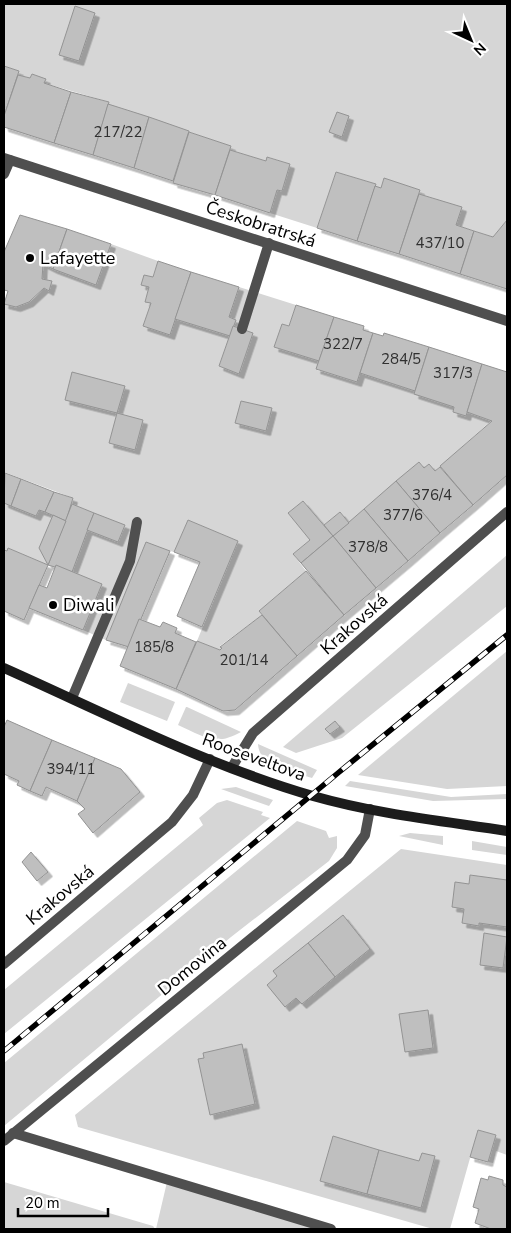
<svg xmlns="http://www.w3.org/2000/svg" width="511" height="1233" viewBox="0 0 511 1233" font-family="'Nunito Sans',sans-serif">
	<defs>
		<filter id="shadow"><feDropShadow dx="4.5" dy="4.5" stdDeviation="0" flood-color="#0004"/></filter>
	</defs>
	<rect width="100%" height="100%" fill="#fff"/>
	<g fill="#d6d6d6">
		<path d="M4 4H507V220L493 237 456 225 461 208 419 194 420 190 384 179 381 188 375 186 376 184 336 172 317 228 270 213 277 190 282 191 290 164 268 157 266 161 230 150V146L108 104 109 102 44 83 45 79 32 74 30 78 18 75 19 71 4 66Z"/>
		<path d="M111 244 158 261 145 301 151 303 143 326 170 335 175 319 230 336 219 366 239 374 253 333 233 326 236 320 229 317 239 287 296 305 289 326 282 324 275 347 319 361 317 370 357 382 360 373 415 391 454 407 453 412 466 416 467 412 491 421 435 471 424 468 419 462 349 523 340 512 324 525 303 501 288 513 310 540 293 554 306 571 259 611 262 615 220 646 222 648 220 650 197 641 238 541 188 520 174 552 170 551 106 640 83 630 101 584 72 572 87 530 118 542 125 526 72 504 73 498 4 472V304C20 311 34 301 44 288L48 290 51 282 42 279 43 264 96 284Z"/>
		<path d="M4 503 36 516 39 510 53 515 48 565 8 548 7 551 4 550Z"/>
		<path d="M507 555V606L342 738 296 753 283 747Z"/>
		<path d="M507 651V786L447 789 358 775Z"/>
		<path d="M128 683 175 702 167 721 120 702Z"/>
		<path d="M186 707H187L241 732C215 747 203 736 178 725Z"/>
		<path d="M258 744 317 770 312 778C294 772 259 768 258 744Z"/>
		<path d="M350 781 451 797 507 794V799L433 801 345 786Z"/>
		<path d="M236 787 273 800 269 806 221 789Z"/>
		<path d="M227 800 263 812 261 815 270 818 4 1034V990L203 825 199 818 217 803Z"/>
		<path d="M297 821 326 831 329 838 337 836V848L329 861 231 937 4 1126V1063Z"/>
		<path d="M410 833 443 836V845L399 836Z"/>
		<path d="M472 841 507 847V855L472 850Z"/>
		<path d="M401 849 507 865V1155L496 1151 493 1163 488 1162 496 1135 478 1130 450 1229H433L78 1127 75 1115Z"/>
		<path d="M4 1182 153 1226 155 1229H4Z"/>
		<path d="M167 1182 331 1229H156Z"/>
	</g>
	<g fill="#bfbfbf" stroke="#939393" filter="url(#shadow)">
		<path d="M75 6 95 13 79 61 59 55Z"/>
		<path d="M4 66 19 71 4 116Z"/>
		<path d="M32 74 46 79 44 83 71 92 54 143 4 127V116L18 75 30 78Z"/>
		<path d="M71 92 109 102 93 155 54 143Z"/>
		<path d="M108 104 149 117 134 168 93 155Z"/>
		<path d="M337 112 349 116 342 137 329 132Z"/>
		<path d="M149 117 189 131 173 181 134 168Z"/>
		<path d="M189 132 231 146 215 195 173 183Z"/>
		<path d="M230 150 266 161 267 157 290 164 282 191 277 190 270 213 215 195Z"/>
		<path d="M336 172 376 184 357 241 317 228Z"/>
		<path d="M384 178 420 190 399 254 357 241 375 186 381 188Z"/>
		<path d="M419 194 462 207 456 225 474 231 460 274 399 254Z"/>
		<path d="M20 215 67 229 53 269 43 264 42 279 52 281 49 291 44 288 29 302 16 307 4 304 8 291 4 290V252Z"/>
		<path d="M507 220V289L460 274 474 231 493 237Z"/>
		<path d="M67 229 111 244 96 285 53 269Z"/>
		<path d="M158 261 191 272 170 335 143 326 151 303 145 302 149 287 141 285 144 275 153 277Z"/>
		<path d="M191 272 239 287 229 317 236 320 230 336 175 319Z"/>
		<path d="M296 305 334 317 319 361 274 347 282 324 289 326Z"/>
		<path d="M334 317 364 326 363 330 373 333 357 382 316 369Z"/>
		<path d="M233 326 253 333 239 374 219 366Z"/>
		<path d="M373 333 383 336 384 333 429 347 415 391 360 373Z"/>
		<path d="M429 347 482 364 466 416 453 412 454 407 414 394Z"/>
		<path d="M482 364 507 372V475L473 505 440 466 492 421 467 412Z"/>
		<path d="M72 372 125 386 117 413 65 400Z"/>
		<path d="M241 401 272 408 266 431 235 423Z"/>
		<path d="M117 413 143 420 135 450 109 443Z"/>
		<path d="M419 462 424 468 429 464 435 471 440 467 473 505 440 533 396 481Z"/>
		<path d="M5 473 21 479 11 506 4 503Z"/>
		<path d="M21 479 54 492 45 512 39 510 36 516 11 506Z"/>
		<path d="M396 481 440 533 408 561 364 509Z"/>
		<path d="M54 492 73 498 66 521 45 512Z"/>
		<path d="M303 501 333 536 301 563 293 554 310 540 288 513Z"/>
		<path d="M72 504 94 513 72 572 48 565Z"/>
		<path d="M364 509 408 561 376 588 333 536Z"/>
		<path d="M340 512 349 523 333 536 324 525Z"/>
		<path d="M94 513 125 525 118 542 87 530Z"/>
		<path d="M53 515 66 521 48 565 39 548Z"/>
		<path d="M188 520 238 541 202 627 177 616 200 562 174 552Z"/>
		<path d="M333 536 376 588 344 615 301 563Z"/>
		<path d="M146 542 170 551 129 647 106 640Z"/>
		<path d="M8 548 48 565 24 620 4 611V550L7 551Z"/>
		<path d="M56 565 102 584 83 630 29 608 39 585 47 588Z"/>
		<path d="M306 571 344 615 297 656 259 611Z"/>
		<path d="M262 615 297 656 235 710 223 711 176 689 197 641 220 650 222 648 220 647Z"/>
		<path d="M139 619 160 627 163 622 177 628 175 633 196 642 176 689 120 666Z"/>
		<path d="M7 720 52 740 30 791 17 785 19 781 4 774V727Z"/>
		<path d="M335 721 340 727 330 734 325 729Z"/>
		<path d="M52 740 95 758 77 801 46 787 42 796 30 791Z"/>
		<path d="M95 758 121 769 140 792 93 833 78 814 85 809 77 801Z"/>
		<path d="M31 852 48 872 37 881 22 862Z"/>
		<path d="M470 875 507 880V927L479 923V926L462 923 464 909 452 907 455 882 469 884Z"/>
		<path d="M343 915 370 949 335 977 308 943Z"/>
		<path d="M484 933 507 937 503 968 480 965Z"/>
		<path d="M308 943 335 977 302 1004 296 998 285 1007 267 985 277 976 273 971Z"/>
		<path d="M428 1010 433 1048 405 1052 399 1014Z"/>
		<path d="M242 1044 255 1104 210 1115 198 1059 204 1058 203 1053Z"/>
		<path d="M478 1130 496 1135 488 1162 470 1157Z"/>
		<path d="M333 1136 379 1150 367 1194 320 1181Z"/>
		<path d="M379 1150 419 1161 422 1153 435 1156 421 1208 367 1194Z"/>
		<path d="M489 1176 503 1180V1185L507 1187V1229H491L475 1223 479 1209 473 1207 481 1178 488 1180Z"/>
	</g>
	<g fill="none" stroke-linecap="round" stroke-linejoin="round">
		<g stroke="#4f4f4f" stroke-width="10">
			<path d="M242 329 269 243"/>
			<path d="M72 698 130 561 137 522"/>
		</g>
		<g stroke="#4f4f4f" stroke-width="10">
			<path d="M4 158 507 321"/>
			<path d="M4 174 10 160"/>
			<path d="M232 767 253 733 507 512"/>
			<path d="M4 964 172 822 193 795 210 759"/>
			<path d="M13 1133 331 1229"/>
			<path d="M4 1141 347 860 365 835 370 809"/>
		</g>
		<path stroke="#1c1c1c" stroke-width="10" d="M4 668C105 713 206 765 313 796 376 814 442 821 507 831"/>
		<defs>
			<path id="rail" d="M4 1051 338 773 507 635"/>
		</defs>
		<use href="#rail" stroke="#000" stroke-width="5.5"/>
		<use href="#rail" stroke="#fff" stroke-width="4" stroke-dasharray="11" stroke-linecap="butt"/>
	</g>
	<g fill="#000" stroke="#fff" stroke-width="2">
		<circle cx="30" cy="258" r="5"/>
		<circle cx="53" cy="605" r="5"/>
	</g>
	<g text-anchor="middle" stroke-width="5" stroke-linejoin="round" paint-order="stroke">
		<g font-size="15" fill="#303030">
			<text x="118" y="137">217/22</text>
			<text x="440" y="248">437/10</text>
			<text x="343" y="349">322/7</text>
			<text x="401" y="364">284/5</text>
			<text x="453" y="378">317/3</text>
			<text x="432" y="500">376/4</text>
			<text x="403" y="520">377/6</text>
			<text x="368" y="552">378/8</text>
			<text x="154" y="652">185/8</text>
			<text x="244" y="665">201/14</text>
			<text x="71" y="774">394/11</text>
		</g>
		<g font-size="18" fill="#000" stroke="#fff">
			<text transform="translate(261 224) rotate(18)" y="6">Českobratrská</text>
			<text transform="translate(354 624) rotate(-41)" y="6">Krakovská</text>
			<text transform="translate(254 757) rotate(20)" y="6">Rooseveltova</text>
			<text transform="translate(60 895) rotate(-40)" y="6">Krakovská</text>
			<text transform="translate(192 966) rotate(-39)" y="6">Domovina</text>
		</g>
		<g font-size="18" fill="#000" stroke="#fff" text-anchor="start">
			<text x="40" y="264">Lafayette</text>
			<text x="63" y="611">Diwali</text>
		</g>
	</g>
	<rect width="511" height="1233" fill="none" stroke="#000000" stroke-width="10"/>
	<g transform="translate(471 40) rotate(136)" stroke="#ffffff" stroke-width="4" paint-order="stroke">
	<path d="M0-4L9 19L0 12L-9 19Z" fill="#000000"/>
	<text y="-8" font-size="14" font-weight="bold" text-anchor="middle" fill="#000000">N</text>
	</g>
	<path d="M18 1208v8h90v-8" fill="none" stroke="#000000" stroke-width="2.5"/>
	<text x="25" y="1208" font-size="15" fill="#000000" stroke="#ffffff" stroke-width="4" paint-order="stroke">20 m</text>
</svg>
